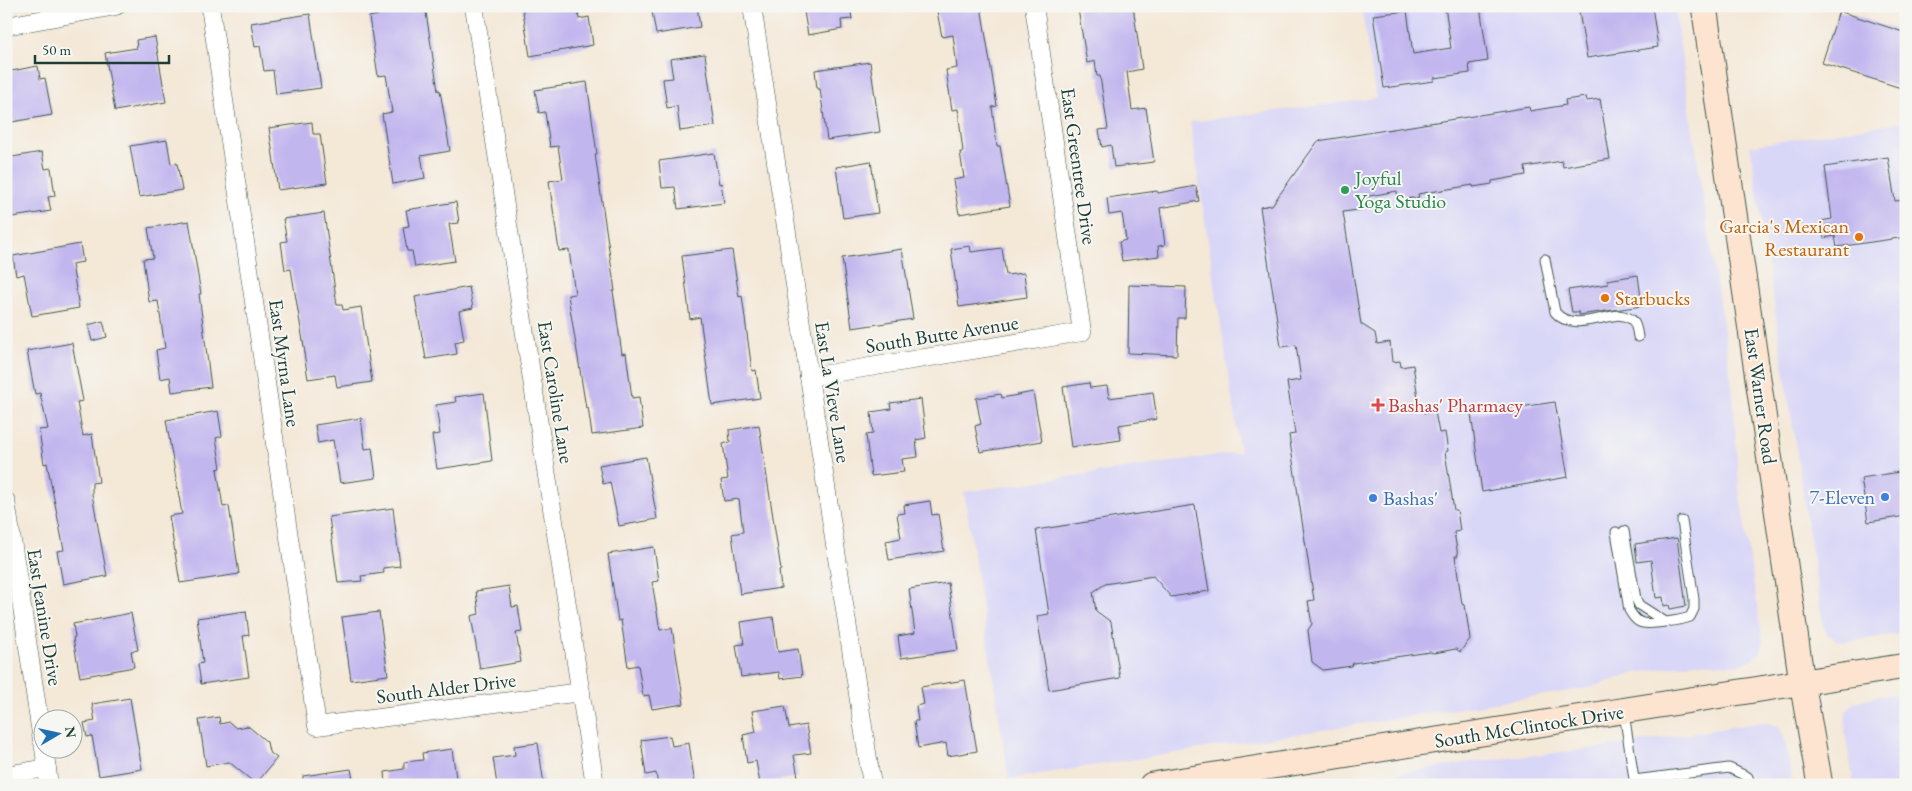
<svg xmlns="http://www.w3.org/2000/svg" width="1912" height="791" viewBox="0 0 1912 791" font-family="'EB Garamond',serif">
	<rect width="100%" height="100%" fill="#f6f6f2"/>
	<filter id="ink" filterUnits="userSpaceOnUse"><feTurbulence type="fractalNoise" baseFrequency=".02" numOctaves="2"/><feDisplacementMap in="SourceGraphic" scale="10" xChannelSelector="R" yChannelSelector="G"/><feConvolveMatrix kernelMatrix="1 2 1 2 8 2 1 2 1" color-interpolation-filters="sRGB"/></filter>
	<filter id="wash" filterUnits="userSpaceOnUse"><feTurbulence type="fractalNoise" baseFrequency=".0096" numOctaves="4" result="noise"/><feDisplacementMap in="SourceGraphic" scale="20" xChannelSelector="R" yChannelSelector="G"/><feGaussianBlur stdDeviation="1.12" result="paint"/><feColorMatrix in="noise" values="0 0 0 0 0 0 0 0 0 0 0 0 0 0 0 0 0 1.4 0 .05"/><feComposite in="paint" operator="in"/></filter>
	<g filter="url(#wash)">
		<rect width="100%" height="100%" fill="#f4e8d7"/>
		<g fill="#d9d7f7">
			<path d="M1361 6H1674L1733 392 1739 488 1763 643 1761 652 1754 658 1740 665 1693 663 1630 674 1589 688 1009 779 964 492 1240 452 1190 122 1376 98Z"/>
			<path d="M1906 121V633L1845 642 1838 641 1828 635 1823 625 1750 146Z"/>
			<path d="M1906 692V785H1854L1845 732 1846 711 1855 702 1864 699Z"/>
			<path d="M1764 722 1778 726 1784 736 1793 785H1388L1387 775 1471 762 1607 747Z"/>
		</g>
		<g id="blocks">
			<g fill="#c2b6ef">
				<path d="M377 6H425L438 91 440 90 450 151 421 156 425 178 393 184 382 114 392 112 386 75 378 76 369 17 378 15Z"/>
				<path d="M522 6H577L579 19 589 17 593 45 530 56Z"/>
				<path d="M651 6H697L700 27 656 34Z"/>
				<path d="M803 6H850L852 19 841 20 842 29 808 35Z"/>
				<path d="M936 6H981L997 106 992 107 997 146H1000L1010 206 959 214 953 180 964 178 960 152H963L958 109 952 110 946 70 957 68 953 35 942 37Z"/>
				<path d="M1093 6H1133L1142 69 1127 72 1132 110 1146 108 1154 162 1114 167 1111 145 1102 147 1099 130 1108 129 1100 76H1097L1095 61 1087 63 1078 9Z"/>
				<path d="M1445 6H1480L1488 61 1469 64 1470 73 1434 78V81L1384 88 1373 15 1407 11 1413 54 1451 48Z"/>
				<path d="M1578 6H1652L1658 47 1587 58Z"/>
				<path d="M1839 11 1906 33 1901 48 1906 50V73L1901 88 1822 63Z"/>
				<path d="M310 14 321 88 276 94 273 70 264 71 260 46 255 47 251 23Z"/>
				<path d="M155 37 166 102 115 111 105 53 137 48 136 40Z"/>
				<path d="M705 54 715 126 680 131 677 106 667 108 663 79 673 78 670 59Z"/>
				<path d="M870 62 880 132 827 140 820 89H817L815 70Z"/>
				<path d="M38 66 40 79 45 78 52 115 6 123V72Z"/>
				<path d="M587 82 597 154H595L615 291H613L622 354 626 353 632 398 639 397 643 428 592 435 588 407 586 408 568 295 575 294 569 250 559 251 549 181 563 179 558 146 550 147 545 112 539 113 535 90Z"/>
				<path d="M1586 97 1587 101 1600 99 1610 159 1563 167 1562 161 1525 167 1526 175 1492 181V184L1473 187V185L1418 194 1419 197 1398 200 1397 191 1364 197 1366 209 1343 212 1361 324 1375 333 1377 344 1390 342 1392 362 1400 361 1401 367 1413 365 1420 411H1424V413L1435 412 1439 433 1445 432 1448 451 1445 452 1454 510H1457L1460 531 1454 532 1458 556H1455L1462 604 1465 605 1470 639 1460 652 1456 649 1434 653 1430 652 1353 663 1352 666 1323 670 1312 662 1308 630 1312 624 1308 601 1314 600 1289 435 1295 434 1287 382 1301 380 1296 345 1281 347 1260 207 1272 205 1318 141 1529 107 1530 111 1566 105 1565 100Z"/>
				<path d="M312 122 313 134H320L327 183 278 190 269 128Z"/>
				<path d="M167 140 171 164 177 163 182 190 139 197 130 146Z"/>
				<path d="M42 152 45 169 51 168 55 196 48 197 51 211 6 218V158Z"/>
				<path d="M714 153 719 184 721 183 724 203 678 209 675 187 662 188 659 161Z"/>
				<path d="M1888 157 1895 201 1906 200V237L1837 247 1835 236 1824 238 1821 221 1832 219 1825 167Z"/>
				<path d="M871 161 878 213 843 218 836 167Z"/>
				<path d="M1196 186 1199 201 1160 208 1165 245 1158 246 1159 256 1122 261 1119 242 1126 240 1122 213 1109 215 1107 198 1157 191 1158 193Z"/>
				<path d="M456 202 459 223 449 224 455 261 415 267 412 251H407L403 227 409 226 406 210Z"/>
				<path d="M324 213 337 305H342L343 310 361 307 372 382 337 387 335 375 308 379 304 353H305L291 269 285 270 281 242 287 241 283 219Z"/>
				<path d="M189 221 201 294H199L211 387 172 392 170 377 160 379 156 350 165 348 158 301 149 302 143 259 153 258 148 228Z"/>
				<path d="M80 244 83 262 72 264 79 308 32 316 24 274 16 276 13 256Z"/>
				<path d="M970 246 971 252 1002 248 1006 275 1024 273 1027 297 959 307 951 249Z"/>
				<path d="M902 249 913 319 852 328 842 258Z"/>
				<path d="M732 250 739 297 742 296 752 371 756 370 760 398 712 405 700 317 690 319 682 256Z"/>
				<path d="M1638 275 1642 306 1579 315V312H1572L1568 290 1608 284 1607 280Z"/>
				<path d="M1129 285 1186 287 1185 318H1178L1177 355 1128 353Z"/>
				<path d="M469 287 473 308 459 311 464 340 455 342 457 354 426 359 415 297Z"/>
				<path d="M103 321 107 337 92 341 88 325Z"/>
				<path d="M72 343 83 401 77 402 83 436 92 434 95 455 99 482 92 483V494L107 576 63 584 57 551 64 550 47 463 44 464 39 430 48 429 40 393 35 394 27 351Z"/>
				<path d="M1089 383 1090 388 1107 386 1109 398 1153 392 1157 419 1119 425 1121 440 1071 447 1063 387Z"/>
				<path d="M1033 392 1042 441 980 452 975 426 981 424 976 398 1001 394 1002 398Z"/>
				<path d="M484 393 492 461 437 469 432 435 440 434 436 405 456 402 455 397Z"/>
				<path d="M921 399 926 438 916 440 918 457 902 459 904 472 871 476 866 435 873 434 871 412 891 409 890 403Z"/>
				<path d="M1555 402 1568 477 1482 492 1471 414Z"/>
				<path d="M218 411 222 436 216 438 221 468 217 469 223 507 229 506 239 574 180 583 169 516 182 514 166 420Z"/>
				<path d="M361 418 365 449 372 448 376 478 340 483 333 440 318 443 315 425Z"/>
				<path d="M759 425 781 570 779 571 781 588 740 594 732 534 743 532 739 499 724 501 721 480 728 479 723 444 730 442 729 430Z"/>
				<path d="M646 457 657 519 619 526 610 482 603 484 599 465Z"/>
				<path d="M1906 471V516L1868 522 1861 478Z"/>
				<path d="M930 501 932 515 938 514 944 551 889 560 886 541 901 538 897 514 905 513 904 505Z"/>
				<path d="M1195 505 1209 591 1171 597 1153 576 1105 584 1093 592 1096 611 1111 622 1120 678 1049 690 1037 616 1049 614 1036 530Z"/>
				<path d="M393 508 400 566 383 568 384 573 361 576 362 581 338 583 329 517Z"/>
				<path d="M1677 538 1686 606 1670 609 1669 605 1664 606 1663 597 1656 598 1651 560 1637 562 1635 544Z"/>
				<path d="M654 547 659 581 652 582 660 630 672 628 684 704 652 709 649 695 643 696 638 665 628 667 621 620 618 621 608 554Z"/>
				<path d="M948 583 958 650 901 658 898 636 915 633 909 589Z"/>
				<path d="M509 586 512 607 518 606 522 632 516 633 521 662 480 669 471 616 479 614 476 591Z"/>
				<path d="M246 611 249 635 243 636 249 677 201 684 198 664 203 663 197 618Z"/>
				<path d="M379 612 388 675 351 680 342 617Z"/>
				<path d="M131 613 138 650 131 651 134 667 80 677 73 638 75 637 73 624Z"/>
				<path d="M773 617 778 652 798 649 802 676 780 679 779 672 741 677 736 645 744 644 741 622Z"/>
				<path d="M965 680 977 751 948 756 946 743 918 748 914 721H918L916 706 924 704 921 687Z"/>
				<path d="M130 698 142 769 99 776 92 736 87 737 84 723 95 721 92 704Z"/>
				<path d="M785 706 789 728 806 725 811 753 794 755 798 777 760 784 756 761 747 763 743 735 756 732 752 711Z"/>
				<path d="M219 717 220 724 229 722 236 728 248 726 267 742 269 752 277 758 256 784 229 762 206 766 199 720Z"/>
				<path d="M670 736 672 746 689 743 695 785H658L656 773 646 775 641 740Z"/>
				<path d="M538 743 544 785H497L493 758 515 755 514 746Z"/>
				<path d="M452 749 457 785H386L385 772 404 769V762L423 760 422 753Z"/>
				<path d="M351 769 354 785H303V776Z"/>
			</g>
		</g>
	</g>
	<g filter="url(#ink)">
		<use href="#blocks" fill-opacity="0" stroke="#3f574c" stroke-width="1"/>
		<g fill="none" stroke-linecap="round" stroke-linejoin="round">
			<defs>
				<g id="service">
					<path d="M1545 259 1555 312C1569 330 1598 318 1618 315 1634 317 1636 322 1638 337"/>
					<path d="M1624 531 1636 599 1639 605 1664 621"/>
					<path d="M1616 532 1629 610C1632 615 1636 622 1643 623 1650 625 1683 620 1690 617L1694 609V599L1682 521"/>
					<path d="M1624 713 1635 785"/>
					<path d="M1634 780 1729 768 1748 777 1750 785"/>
				</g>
				<g id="minor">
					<path d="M210 6 317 726 581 692"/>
					<path d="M474 6 595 785"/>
					<path d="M752 6 872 785"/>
					<path d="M6 26 116 6"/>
					<path d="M809 377 1082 332 1034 6"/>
					<path d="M6 501 42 740"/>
					<path d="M44 748 49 785"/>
					<path d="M6 775 47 768"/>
				</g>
				<g id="secondary">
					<path d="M1704 6 1802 682 1820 785"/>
					<path d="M1152 785 1906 666"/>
				</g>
			</defs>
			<use href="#service" stroke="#3f574c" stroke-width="11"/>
			<use href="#minor" stroke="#3f574c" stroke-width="19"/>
			<use href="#secondary" stroke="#3f574c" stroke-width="27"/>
			<use href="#service" stroke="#fff" stroke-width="9"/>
			<use href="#minor" stroke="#fff" stroke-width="18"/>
			<use href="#secondary" stroke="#fde4d1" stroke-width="25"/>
		</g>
	</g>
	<circle fill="#2e9e5b" stroke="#f6f6f2" stroke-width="2" cx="1345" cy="190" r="5"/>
	<g fill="#e8710a" stroke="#f6f6f2" stroke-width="2">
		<circle cx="1859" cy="237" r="5"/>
		<circle cx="1605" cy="298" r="5"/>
	</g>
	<path fill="#e0444e" stroke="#f6f6f2" stroke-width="2" d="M1375.5 397.5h5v5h5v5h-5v5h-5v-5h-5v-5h5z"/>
	<g fill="#3f7fe0" stroke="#f6f6f2" stroke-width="2">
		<circle cx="1885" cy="497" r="5"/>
		<circle cx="1373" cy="498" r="5"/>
	</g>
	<g text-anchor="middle" stroke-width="4" stroke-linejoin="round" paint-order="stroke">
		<g font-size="20" fill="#1f3d34" stroke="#f6f6f2">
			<text transform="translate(1079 166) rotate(82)" y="7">East Greentree Drive</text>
			<text transform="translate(942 334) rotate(-9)" y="7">South Butte Avenue</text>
			<text transform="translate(285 363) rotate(82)" y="7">East Myrna Lane</text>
			<text transform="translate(556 392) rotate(81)" y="7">East Caroline Lane</text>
			<text transform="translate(833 392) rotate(81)" y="7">East La Vieve Lane</text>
			<text transform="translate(1761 396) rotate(82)" y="7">East Warner Road</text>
			<text transform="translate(45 617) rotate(81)" y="7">East Jeanine Drive</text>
			<text transform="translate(446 688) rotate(-7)" y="7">South Alder Drive</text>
			<text transform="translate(1529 726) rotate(-9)" y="7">South McClintock Drive</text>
		</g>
		<g font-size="20" fill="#27864d" stroke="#f6f6f2" text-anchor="start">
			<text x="1355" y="185">Joyful<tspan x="1355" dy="23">Yoga Studio</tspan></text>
		</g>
		<g font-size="20" fill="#c56008" stroke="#f6f6f2" text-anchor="end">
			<text x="1849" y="233">Garcia's Mexican<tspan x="1849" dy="23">Restaurant</tspan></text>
			<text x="1615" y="305" text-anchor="start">Starbucks</text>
		</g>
		<g font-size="20" fill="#be3a42" stroke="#f6f6f2" text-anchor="start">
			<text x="1388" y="412">Bashas' Pharmacy</text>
		</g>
		<g font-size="20" fill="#366cbe" stroke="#f6f6f2" text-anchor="end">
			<text x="1875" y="504">7-Eleven</text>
			<text x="1383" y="505" text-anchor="start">Bashas'</text>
		</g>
	</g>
	<rect width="1912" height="791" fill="none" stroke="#f6f6f2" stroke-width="25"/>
	<g transform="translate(58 734) rotate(81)"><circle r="24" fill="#f6f6f2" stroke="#a0aca6"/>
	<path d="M0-4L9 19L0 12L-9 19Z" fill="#1f6fb2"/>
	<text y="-8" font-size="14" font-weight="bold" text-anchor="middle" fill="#1f3d34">N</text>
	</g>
	<path d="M35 55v8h134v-8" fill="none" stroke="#1f3d34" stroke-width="2.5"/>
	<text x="42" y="55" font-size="15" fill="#1f3d34" stroke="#f6f6f2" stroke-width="4" paint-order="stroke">50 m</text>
</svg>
